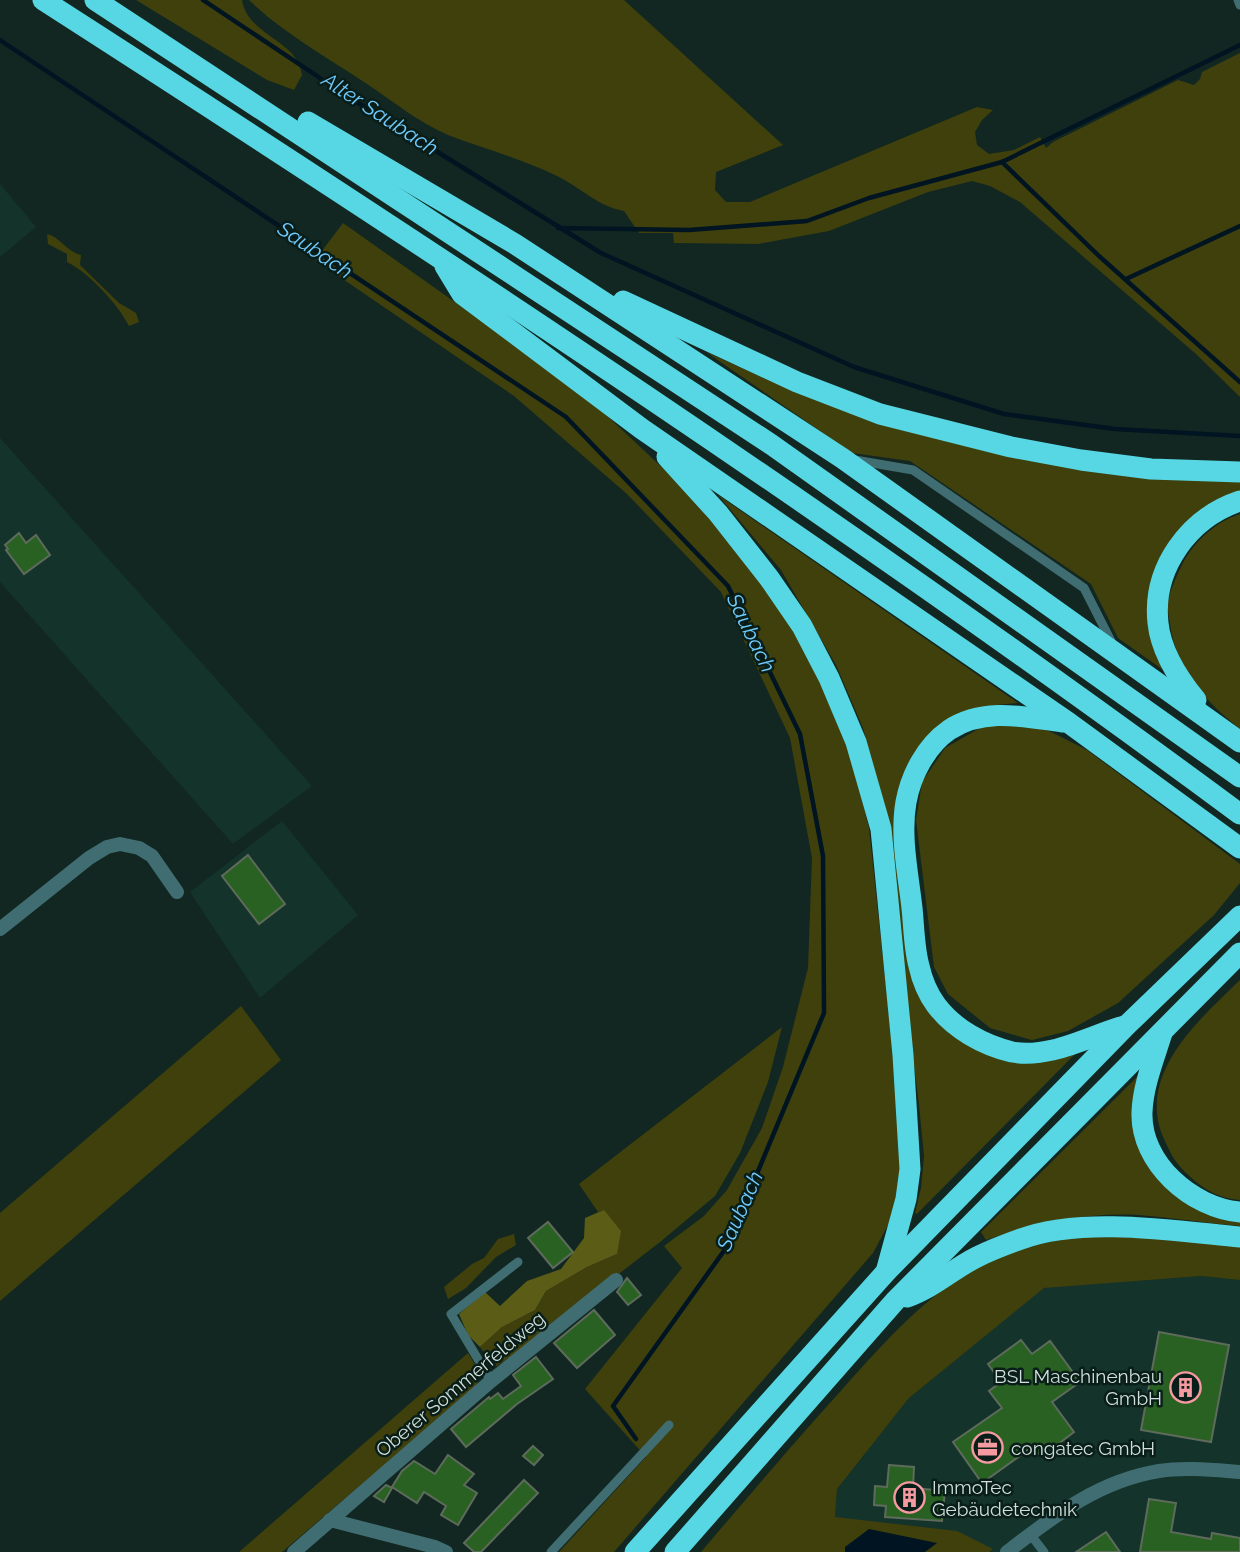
<svg xmlns="http://www.w3.org/2000/svg" width="1240" height="1552" viewBox="0 0 1240 1552" font-family="Raleway,sans-serif">
	<rect width="100%" height="100%" fill="#122721"/>
	<g fill="#14332a">
		<path d="M0 184 36 227 0 257Z"/>
		<path d="M0 438 312 786 233 844 0 582Z"/>
		<path d="M282 821 358 915 260 998 190 892Z"/>
		<path d="M1201 1276 1240 1280V1552H989L992 1549 835 1517 837 1489 909 1398 1044 1287Z"/>
	</g>
	<g fill="#3f400c">
		<path d="M136 0H242C246 29 282 38 296 59 299 63 301 70 302 75L294 90 267 80Z"/>
		<path d="M249 0H624L783 145 716 172 715 190 726 202H750L977 107 993 110 982 120 975 132 977 145 989 154 1014 150 1040 137 1046 148 1053 142 1178 80 1194 85 1200 79 1202 72 1240 53V397L1196 354 1020 202 990 186 972 181 928 192 829 231 758 244 674 243 673 233H639L624 211C599 207 581 188 559 177 523 159 485 149 448 135 418 122 394 102 367 84 327 57 284 34 249 0Z"/>
		<path d="M343 223 534 358 602 411 688 492 773 595 809 657 851 755 869 828 898 1099 901 1160 894 1214 873 1253 614 1552H559L646 1457 585 1389 682 1268 664 1246 704 1216 727 1190 762 1128 783 1067 808 968 812 858 790 738 721 592 627 494 514 396 315 260Z"/>
		<path d="M47 234C60 237 66 251 81 255L80 265 119 303 136 313 139 322 129 326C118 304 89 273 67 262V254L48 244Z"/>
		<path d="M706 352 791 390 864 417 1240 480V494L1153 588 1147 619 1157 650 1166 672 1118 638 1091 584 910 461 852 453Z"/>
		<path d="M718 495 1018 703 996 705 969 713 910 766 911 958 983 1046 1078 1051 917 1214 915 1213 921 1188 924 1156 919 1105 881 797 863 728 836 665 781 570Z"/>
		<path d="M1240 514V729C1206 702 1176 669 1170 624 1169 617 1167 609 1168 602 1170 591 1176 577 1181 567 1192 543 1215 522 1240 514Z"/>
		<path d="M1011 722 1041 727 1087 750 1240 864V883L1214 915 1118 1003 1068 1031 1032 1040 990 1028 948 994 934 967 916 820 922 782 945 748 980 728Z"/>
		<path d="M1240 980V1200C1215 1198 1201 1187 1184 1171 1174 1161 1170 1152 1164 1139 1135 1075 1199 1020 1240 980Z"/>
		<path d="M241 1006 281 1060 0 1301V1213Z"/>
		<path d="M782 1027 768 1082 740 1153 715 1196 660 1242 513 1356 495 1367 480 1347 502 1327 535 1310 546 1291 587 1267 617 1254 604 1210 585 1218 598 1212 579 1184Z"/>
		<path d="M1140 1074 1153 1165 1240 1218V1226C1206 1223 1173 1218 1139 1215 1086 1212 1036 1223 986 1240L981 1232Z"/>
		<path d="M514 1234 516 1245 496 1257 466 1288 448 1299 444 1287 472 1264 484 1258 498 1239Z"/>
		<path d="M1087 1236 1155 1238 1240 1245V1280L1201 1276 1044 1288 909 1398 837 1489 835 1517 957 1531 993 1549 989 1552H701C746 1499 791 1446 838 1394 883 1344 928 1291 989 1260 1020 1245 1053 1241 1087 1236Z"/>
		<path d="M468 1353 479 1371 477 1386 282 1552H239Z"/>
	</g>
	<path fill="#5b5c15" d="M604 1210 621 1231 617 1254 587 1267 546 1291 535 1310 502 1327 480 1347 468 1335 459 1314 485 1292 500 1306 527 1281 561 1269 584 1238 585 1218Z"/>
	<path fill="#001422" d="M869 1529 937 1543 925 1552H845V1547Z"/>
	<g fill="none" stroke-linecap="round" stroke-linejoin="round">
		<g stroke="#001422" stroke-width="4.5">
			<path d="M203 0 347 96 601 253 854 367 1004 414 1115 429 1240 436"/>
			<path d="M0 40 566 417 728 586 800 734 823 856 824 1013 726 1248 613 1406 636 1439"/>
			<path d="M1002 162 1099 256 1240 382"/>
			<path d="M558 228 689 230 807 221 869 198 1002 162 1240 45"/>
			<path d="M1126 279 1240 226"/>
		</g>
	</g>
	<g fill="#296122" stroke="#5e6b5c" stroke-width="2">
		<path d="M19 533 26 543 36 535 50 555 24 574 6 550 8 549 5 545Z"/>
		<path d="M248 855 285 904 259 924 222 876Z"/>
		<path d="M548 1222 573 1252 553 1268 528 1238Z"/>
		<path d="M627 1278 641 1295 628 1305 617 1292Z"/>
		<path d="M594 1310 615 1335 577 1368 554 1343Z"/>
		<path d="M1159 1332 1229 1345 1211 1442 1141 1430Z"/>
		<path d="M1021 1340 1032 1354 1050 1341 1080 1382 1052 1402 1074 1432 1053 1448 1050 1445 1036 1455 1031 1448 982 1483 953 1442 1002 1408 989 1391 1001 1382 988 1364Z"/>
		<path d="M536 1357 553 1379 517 1404 466 1447 451 1429 489 1397 490 1399 498 1393 503 1399 521 1386 513 1375Z"/>
		<path d="M533 1446 543 1455 534 1465 523 1456Z"/>
		<path d="M448 1455 474 1474 464 1485 477 1493 458 1525 441 1515 446 1506 424 1492 417 1503 392 1487 402 1471 414 1461 435 1474Z"/>
		<path d="M889 1465 914 1467 913 1488 945 1491 942 1521 885 1517 886 1506 874 1505 875 1486 887 1487Z"/>
		<path d="M524 1480 538 1493 481 1552H474L464 1543Z"/>
		<path d="M386 1485 392 1488 384 1502 374 1496Z"/>
		<path d="M1149 1499 1176 1503 1171 1532 1211 1539 1212 1533 1240 1538V1552H1140Z"/>
		<path d="M1106 1532 1120 1552H1076Z"/>
	</g>
	<g fill="none" stroke-linecap="round" stroke-linejoin="round">
		<g stroke="#406d72" stroke-width="9">
			<path d="M1238 0 1240 5"/>
			<path d="M855 460 913 470 1084 588 1112 643"/>
			<path d="M491 1381 451 1314 518 1262"/>
			<path d="M1030 1534 1044 1552"/>
			<path d="M551 1552 669 1425"/>
		</g>
		<g stroke="#406d72" stroke-width="14">
			<path d="M0 929 89 858 107 847 120 844 139 848 152 856 177 892"/>
			<path d="M330 1520 435 1547 446 1552"/>
			<path d="M294 1552 491 1381 616 1280"/>
			<path d="M1007 1552C1054 1516 1098 1481 1159 1471 1185 1467 1213 1470 1240 1472"/>
		</g>
		<g stroke="#57d7e3" stroke-width="21">
			<path d="M43 0C449 261 852 527 1240 814"/>
			<path d="M95 0 772 445 1240 777"/>
			<path d="M308 122 515 244 842 458 1240 742"/>
			<path d="M445 266 462 294 642 429 1069 723 1240 848"/>
			<path d="M623 301 797 382 880 414 1011 447 1081 460 1151 469 1240 472"/>
			<path d="M667 457 718 513 769 578 802 626 829 678 856 742 881 829 903 1055 910 1169 906 1199 886 1272"/>
			<path d="M1196 700C1178 678 1161 652 1158 623 1152 568 1189 518 1240 501"/>
			<path d="M1063 722C1025 717 984 707 949 730 926 746 911 775 906 802 900 836 908 873 912 908 914 927 914 948 919 966 922 980 928 994 936 1005 954 1029 983 1045 1012 1052 1050 1059 1089 1036 1124 1026"/>
			<path d="M1162 1033C1154 1059 1143 1085 1142 1112 1140 1163 1192 1208 1240 1212"/>
			<path d="M907 1297C933 1288 953 1269 977 1257 991 1250 1007 1244 1021 1239 1082 1216 1176 1231 1240 1237"/>
			<path d="M635 1552 886 1272 1127 1025 1240 916"/>
			<path d="M675 1552 895 1301 1240 953"/>
		</g>
	</g>
	<defs>
		<symbol id="building-ring" viewBox="-11 -11 22 22"><circle r="9.5" fill="#091e18" stroke="#f49aa0" stroke-width="1.5"/><path d="M-4-6H4V6H1V3H-1V6H-4ZM-2.5-4.3h1.7v1.8h-1.7ZM.8-4.3h1.7v1.8H.8ZM-2.5-1h1.7V.8h-1.7ZM.8-1h1.7V.8H.8Z" fill="#f49aa0"/></symbol>
		<symbol id="office-ring" viewBox="-11 -11 22 22"><circle r="9.5" fill="#091e18" stroke="#f49aa0" stroke-width="1.5"/><path d="M-6-3h4V-5.5h4V-3h4V5H-6ZM-1-4.5V-3h2v-1.5ZM-6 0V1H6V0Z" fill="#f49aa0"/></symbol>
	</defs>
	<g fill-rule="evenodd">
		<use href="#building-ring" x="1168" y="1370" width="35" height="35"/>
		<use href="#office-ring" x="970" y="1430" width="35" height="35"/>
		<use href="#building-ring" x="892" y="1480" width="35" height="35"/>
	</g>
	<g text-anchor="middle" stroke-width="5" stroke-linejoin="round" paint-order="stroke">
		<g font-size="19" fill="#d1ded9" stroke="#091e18" text-anchor="start">
			<text x="1162" y="1383" text-anchor="end">BSL Maschinenbau<tspan x="1162" dy="22">GmbH</tspan></text>
			<text x="1011" y="1455">congatec GmbH</text>
			<text x="932" y="1494">ImmoTec<tspan x="932" dy="22">Gebäudetechnik</tspan></text>
		</g>
		<g font-size="19" fill="#d1ded9" stroke="#091e18">
			<text transform="translate(460 1384) rotate(-40)" y="7">Oberer Sommerfeldweg</text>
		</g>
		<g font-size="21" font-style="italic" fill="#70cbff" stroke="#091e18">
			<text transform="translate(380 114) rotate(33)" y="7">Alter Saubach</text>
			<text transform="translate(315 250) rotate(34)" y="7">Saubach</text>
			<text transform="translate(751 633) rotate(64)" y="7">Saubach</text>
			<text transform="translate(740 1211) rotate(-66)" y="7">Saubach</text>
		</g>
	</g>
</svg>
